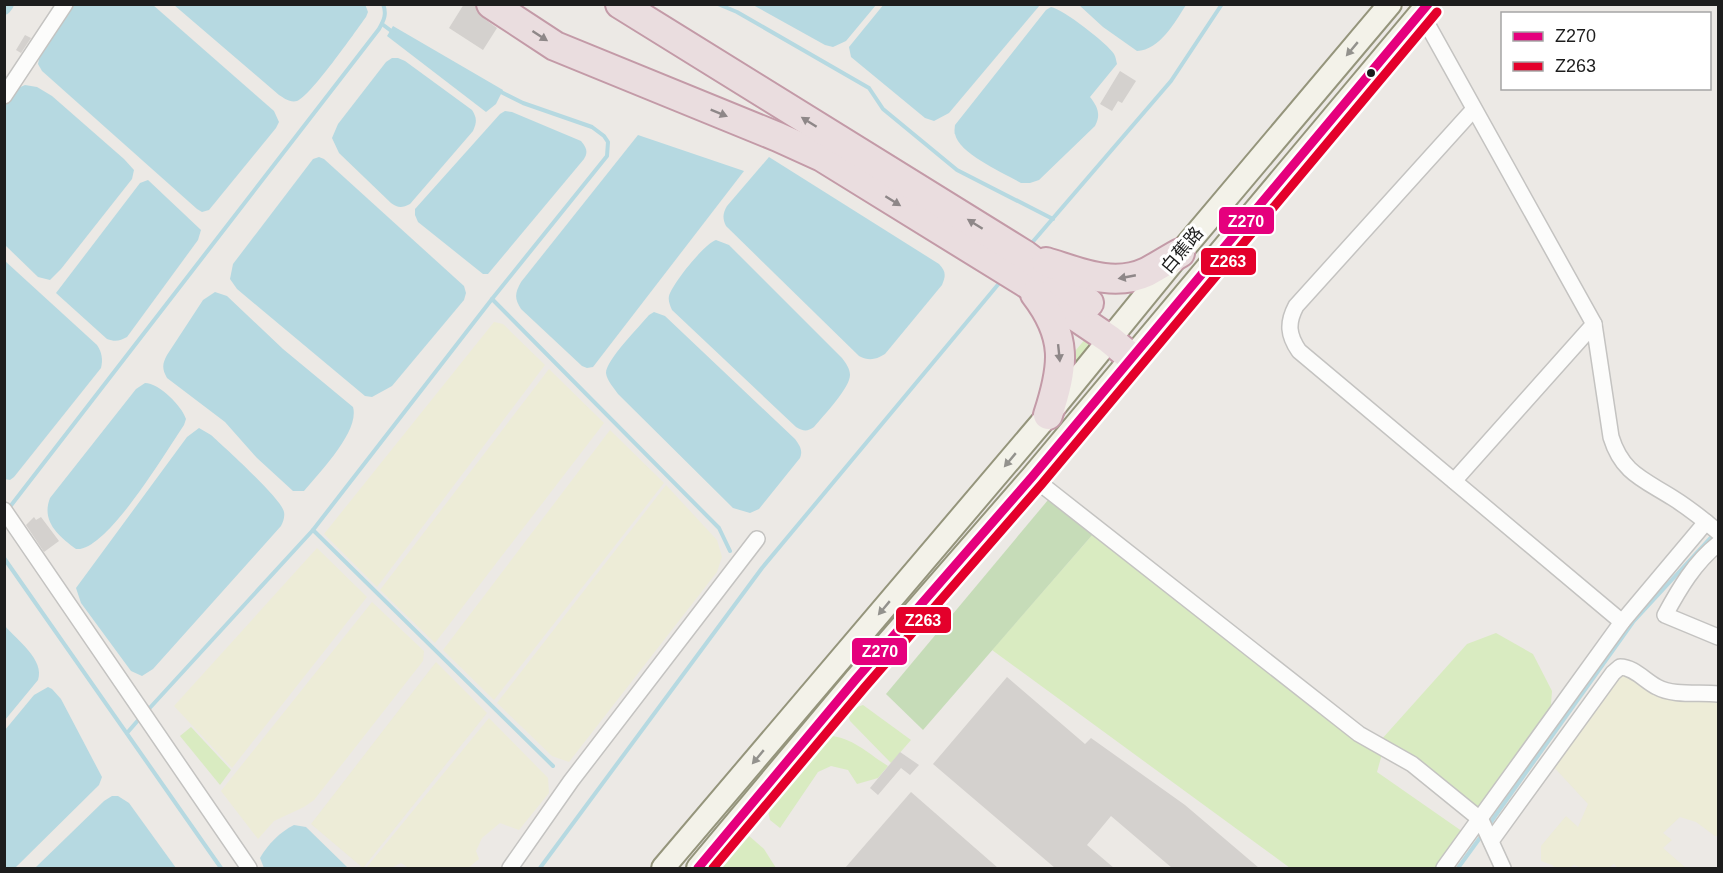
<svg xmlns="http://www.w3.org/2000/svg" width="1723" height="873" viewBox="0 0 1723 873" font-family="Arial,'Noto Sans SC',sans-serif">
	<rect width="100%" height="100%" fill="#ece9e5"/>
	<g fill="#edecd7">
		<path d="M494 322 503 324 545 365 377 587 324 534Z"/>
		<path d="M549 369 604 423 435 643 380 590Z"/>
		<path d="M610 430 664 483 494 700 443 650Z"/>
		<path d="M666 485 717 540 722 557 717 572 569 762 552 756 497 703Z"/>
		<path d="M317 548 367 597 232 768 174 706Z"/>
		<path d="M372 602 424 651 423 661 314 800 304 807 274 821 258 839 221 791Z"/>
		<path d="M436 662 487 713 363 868 311 824Z"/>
		<path d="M1621 675H1628L1682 699 1718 701V836H1715L1696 822 1680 817 1663 833 1672 840 1663 848 1686 868H1618L1614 864 1608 868H1582L1574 865 1569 868H1556L1552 865 1541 861V846L1566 816 1578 827 1588 804 1551 764Z"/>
		<path d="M489 718 548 778 549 793 519 830 500 823 482 838 476 851 479 859 468 868H409L401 863 391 868H366Z"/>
	</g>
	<g fill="#d9ebc1">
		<path d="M1086 338 1094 345 1078 364 1074 361 1076 350Z"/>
		<path d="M1094 533 1382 754 1377 772 1466 834 1439 868H1290L992 650Z"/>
		<path d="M1496 633 1533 654 1552 691 1550 718 1484 805 1477 806 1468 803 1381 740 1467 644Z"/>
		<path d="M863 705 911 740 891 763 850 721 848 715 851 709Z"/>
		<path d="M191 727 231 770 220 785 180 736Z"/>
		<path d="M830 736C852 737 870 755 888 766L878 778 857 784 848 770 831 766 818 772 780 828 770 820 768 811Z"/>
		<path d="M748 835 764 849 776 868H719Z"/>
	</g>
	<path fill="#c6dcb8" d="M1048 500 1094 533 923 730 886 694Z"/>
	<g fill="#b6d9e1">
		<path d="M365 4 368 12 366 17C355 32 310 97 297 101 290 103 284 98 279 95L174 5Z"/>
		<path d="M884 4H1040V5L949 113 934 121 925 118 851 57 849 47Z"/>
		<path d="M72 5H153L274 111 279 122 276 128 209 210 202 212 197 209 42 71 38 64 41 50Z"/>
		<path d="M753 5H876L846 41 833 47 825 45Z"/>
		<path d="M1079 5H1186C1175 22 1160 50 1137 51L1103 27Z"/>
		<path d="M1051 7C1063 9 1108 44 1114 54 1116 57 1116 61 1117 64L1090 97C1098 107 1101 115 1095 126L1039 180 1030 183H1021C1004 173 959 154 955 134 954 134 955 125 955 125L1046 10Z"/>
		<path d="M393 26 503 90 496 104 486 112 387 36Z"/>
		<path d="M392 58H398L405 61 472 110C477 118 477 122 473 131L410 204C402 208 398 208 391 203L339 153 332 138 338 124 386 62Z"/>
		<path d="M25 85 37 87 52 96 124 159 134 170 132 179 61 269 50 280 38 277 5 245V106L18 88Z"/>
		<path d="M505 111 512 112 581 141C587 148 588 152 584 159L488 274H483L418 222 415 215V209L500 114Z"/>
		<path d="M638 135 744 171 593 367 587 368 582 366 521 309C514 298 515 293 521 282Z"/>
		<path d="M319 157 324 159 464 286 466 293 464 300 392 386 372 397 365 396 237 289 230 279 233 264 313 159Z"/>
		<path d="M769 157 939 264C946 271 946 276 942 285L885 354C875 360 869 361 859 356L726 226C722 218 723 213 727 206Z"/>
		<path d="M148 180 201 230 198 240 127 337C120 341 115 342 107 339L56 293 140 183Z"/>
		<path d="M716 240 729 245 842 358C846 363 850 369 850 375 850 388 823 416 814 427 807 432 803 431 796 427L672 310C670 305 668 301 669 296 673 283 704 244 716 240Z"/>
		<path d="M5 261 97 345C102 352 103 360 101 368L14 477 10 480 4 479Z"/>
		<path d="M215 292 227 296 283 349 353 407C360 431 319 473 304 491H293L257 458 225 422 167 378C162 369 162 364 167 355L203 300Z"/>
		<path d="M654 312 665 316 795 439C800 446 803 450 800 458L759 509 750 513 733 508 618 394C614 388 607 381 606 373 606 360 640 326 649 315Z"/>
		<path d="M145 383C159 383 182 406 186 419L184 425C167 450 106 553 76 549 58 536 41 521 50 498L136 389Z"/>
		<path d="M199 428 211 435C224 447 282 499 284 512 285 517 283 522 281 526L153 669 142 676 131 671 81 603 76 588 187 437Z"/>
		<path d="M5 626C17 640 45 660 38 680L5 720Z"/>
		<path d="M48 687 52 689 61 699 102 777 99 785 15 868H5V730L34 695Z"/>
		<path d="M112 796H118L129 803 176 868H35L104 801Z"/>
		<path d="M294 825 306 827 348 868H264L260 858C268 844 280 832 294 825Z"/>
	</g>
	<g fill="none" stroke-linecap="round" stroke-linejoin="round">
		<g stroke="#b6d9e1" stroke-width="4">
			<path d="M718 4 737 12 869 88 883 109 957 170 1053 219"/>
			<path d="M382 24 394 33"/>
			<path d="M1030 245 1171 81 1222 4"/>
			<path d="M492 299 719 528 730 551"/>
			<path d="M9 508 379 29C384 20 387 14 383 4"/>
			<path d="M313 530 553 766"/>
			<path d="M4 558 221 868"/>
			<path d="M147 711 313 530 492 299 607 156 608 142 604 136 592 127 523 103 499 91"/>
			<path d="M127 733 140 718"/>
			<path d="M1488 826 1633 622 1714 534"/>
			<path d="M540 868 762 568 1001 281"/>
			<path d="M1458 868 1482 835"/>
		</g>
		<path stroke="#b6d9e1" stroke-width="14" d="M4 8 7 4"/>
	</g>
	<g fill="#d4d1ce">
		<path d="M464 4H475L477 12 482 17 497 28 483 50 449 28Z"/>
		<path d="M25 35 31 38 21 53 16 50Z"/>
		<path d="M1120 71 1136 81 1122 103 1118 101 1112 111 1100 104Z"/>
		<path d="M34 517 36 520 41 517 59 541 44 552 26 525Z"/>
		<path d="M1007 677 1085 744 1091 738 1185 805 1259 868H1172L1111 816 1087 845 1114 868H1055L933 764Z"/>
		<path d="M900 752 919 765 910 775 901 768 878 795 870 788Z"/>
		<path d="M911 792 998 868H845Z"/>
	</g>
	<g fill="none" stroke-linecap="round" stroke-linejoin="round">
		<defs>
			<g id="minor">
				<path d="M1421 13 1594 324 1611 437C1622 473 1643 479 1673 498 1689 508 1704 520 1718 532"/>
				<path d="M4 96 65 4"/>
				<path d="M1474 109 1296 306C1287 323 1288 335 1299 351L1622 622"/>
				<path d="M1032 477 1359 734 1412 764 1481 820 1503 868"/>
				<path d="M1454 481 1594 324"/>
				<path d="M4 510 249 868"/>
				<path d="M1718 544C1695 562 1679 589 1665 615L1718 637"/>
				<path d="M1491 841 1613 673 1620 667C1634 667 1645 681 1657 687 1673 696 1700 692 1718 694"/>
				<path d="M510 868 571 781 757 539"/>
				<path d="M1444 868 1622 622 1706 522"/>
			</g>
			<g id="secondary">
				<path d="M663 868 1048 415 1180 253 1390 4"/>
				<path d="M698 868 856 679 1032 477 1428 4"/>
			</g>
			<g id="motorway">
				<path d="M491 4 555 46 778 137 822 157 1026 283 1109 339 1132 358"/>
				<path d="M620 4 1025 255 1089 303"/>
				<path d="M1046 262C1079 272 1113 288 1147 272 1158 266 1169 259 1180 253"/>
				<path d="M1035 294C1068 337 1064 366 1048 415"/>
			</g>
		</defs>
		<use href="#minor" stroke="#c4c3c1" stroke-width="18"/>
		<use href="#secondary" stroke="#95957c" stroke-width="26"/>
		<use href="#motorway" stroke="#c39aa7" stroke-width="32"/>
		<use href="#minor" stroke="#fcfcfb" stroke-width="15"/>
		<use href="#secondary" stroke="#f3f2e9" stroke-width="22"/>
		<use href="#motorway" stroke="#eadddf" stroke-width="28"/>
		<defs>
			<path id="bus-1" d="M698 868 856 679 1032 477 1428 4"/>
			<path id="bus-2" d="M713 868 865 687 1041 485 1437 12"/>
		</defs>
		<use href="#bus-1" stroke="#fff" stroke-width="14"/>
		<use href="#bus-2" stroke="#fff" stroke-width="14"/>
		<use href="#bus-1" stroke="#e5007d" stroke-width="9"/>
		<use href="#bus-2" stroke="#e4002b" stroke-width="9"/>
	</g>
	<defs><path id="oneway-solid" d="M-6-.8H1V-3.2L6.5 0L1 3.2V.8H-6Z" transform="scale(1.5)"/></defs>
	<g fill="#8e8788">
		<use href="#oneway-solid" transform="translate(540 36) rotate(33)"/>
		<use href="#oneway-solid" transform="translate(719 113) rotate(22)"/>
		<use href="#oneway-solid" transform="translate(809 122) rotate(-148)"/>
		<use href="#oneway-solid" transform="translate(893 201) rotate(32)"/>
		<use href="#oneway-solid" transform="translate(975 224) rotate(-148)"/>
		<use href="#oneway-solid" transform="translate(1127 277) rotate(169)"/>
		<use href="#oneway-solid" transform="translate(1059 353) rotate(84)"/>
	</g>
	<g fill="#93928d">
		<use href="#oneway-solid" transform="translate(1352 49) rotate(130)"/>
		<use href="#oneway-solid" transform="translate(1010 460) rotate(130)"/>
		<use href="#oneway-solid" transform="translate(884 608) rotate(130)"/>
		<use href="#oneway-solid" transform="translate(758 757) rotate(130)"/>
	</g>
	<circle fill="#1d1d1d" stroke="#fff" stroke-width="2" cx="1371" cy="73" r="5"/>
	<g text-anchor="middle" stroke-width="6" stroke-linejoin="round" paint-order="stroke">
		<g font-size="18" fill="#1d1d1d" stroke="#fff">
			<text transform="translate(1182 250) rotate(-50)" y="6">白蕉路</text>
		</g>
	</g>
	<g stroke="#fff" stroke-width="2">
		<rect x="1218" y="206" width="57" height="29" rx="6" fill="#e5007d"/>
		<rect x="1200" y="247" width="57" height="29" rx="6" fill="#e4002b"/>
		<rect x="895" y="606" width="57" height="28" rx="6" fill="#e4002b"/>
		<rect x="851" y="637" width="57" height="29" rx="6" fill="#e5007d"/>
	</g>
	<g font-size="16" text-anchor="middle" font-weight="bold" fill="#fff">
		<text x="1246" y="227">Z270</text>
		<text x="1228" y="267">Z263</text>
		<text x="923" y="626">Z263</text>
		<text x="880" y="657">Z270</text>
	</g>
	<rect width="1723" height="873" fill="none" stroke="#1d1d1d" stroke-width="12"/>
	<rect x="1501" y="12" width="210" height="78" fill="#ffffff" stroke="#a5a5a5" stroke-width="1.5"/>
	<rect x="1513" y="32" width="30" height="9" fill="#e5007d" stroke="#a5a5a5" stroke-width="1.5"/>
	<text x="1555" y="42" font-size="18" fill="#1d1d1d">Z270</text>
	<rect x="1513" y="62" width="30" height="9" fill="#e4002b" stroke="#a5a5a5" stroke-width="1.5"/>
	<text x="1555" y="72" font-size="18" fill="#1d1d1d">Z263</text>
</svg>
